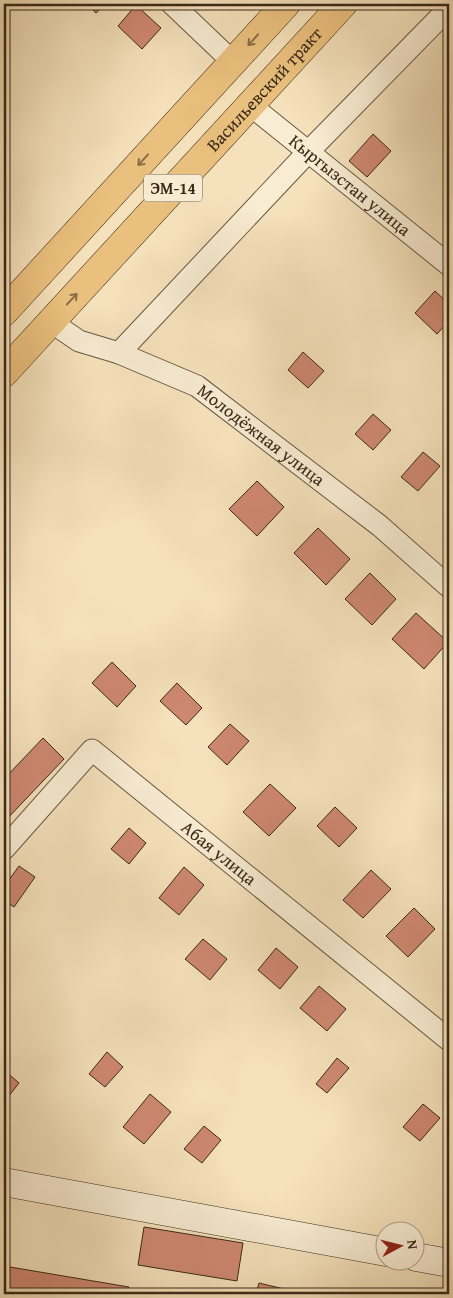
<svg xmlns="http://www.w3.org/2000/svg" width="453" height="1298" viewBox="0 0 453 1298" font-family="'Gentium Book Plus',serif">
	<rect width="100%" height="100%" fill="#f5e1bb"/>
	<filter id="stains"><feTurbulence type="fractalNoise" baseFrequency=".004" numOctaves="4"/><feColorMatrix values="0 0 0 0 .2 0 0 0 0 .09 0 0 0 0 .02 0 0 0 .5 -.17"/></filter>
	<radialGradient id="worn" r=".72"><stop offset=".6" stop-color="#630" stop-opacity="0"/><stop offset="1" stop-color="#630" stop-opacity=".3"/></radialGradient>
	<g fill="#ce8871" stroke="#392918">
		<path d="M87 4H106L96 13Z"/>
		<path d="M136 5 161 28 142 49 118 26Z"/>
		<path d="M373 134 391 151 367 177 349 161Z"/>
		<path d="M435 291 449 304V321L437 334 415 313Z"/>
		<path d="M303 352 324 371 308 388 288 370Z"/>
		<path d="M373 414 391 430 373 450 355 434Z"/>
		<path d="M423 452 440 466 418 491 401 477Z"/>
		<path d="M257 481 284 507 257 536 229 509Z"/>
		<path d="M318 528 350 559 326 585 294 553Z"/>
		<path d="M370 573 396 599 372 625 345 599Z"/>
		<path d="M416 613 448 642 424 669 392 639Z"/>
		<path d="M112 662 136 686 117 707 92 683Z"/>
		<path d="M177 683 202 708 186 725 160 701Z"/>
		<path d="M230 724 249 741 227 765 208 747Z"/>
		<path d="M43 738 64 759 4 822V779Z"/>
		<path d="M270 784 296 808 269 836 243 812Z"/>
		<path d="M335 807 357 828 339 847 317 826Z"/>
		<path d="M129 828 146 843 129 864 111 849Z"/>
		<path d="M19 866 35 877 14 907 4 900V887Z"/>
		<path d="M184 867 204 885 179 915 159 898Z"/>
		<path d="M371 870 391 889 363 918 343 900Z"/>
		<path d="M414 908 435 929 408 957 386 936Z"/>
		<path d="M4 916 10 922 4 929Z"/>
		<path d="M203 939 227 959 210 980 185 959Z"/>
		<path d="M276 948 298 967 280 989 258 970Z"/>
		<path d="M319 986 346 1009 327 1031 300 1008Z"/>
		<path d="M107 1052 123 1067 105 1087 89 1074Z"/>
		<path d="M337 1058 349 1068 327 1093 316 1084Z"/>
		<path d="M4 1070 19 1083 5 1101 4 1100Z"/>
		<path d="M150 1094 171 1112 144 1144 123 1127Z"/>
		<path d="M423 1104 440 1118 420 1141 403 1127Z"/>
		<path d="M204 1126 221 1140 202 1163 184 1149Z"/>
		<path d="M144 1227 243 1243 237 1281 138 1265Z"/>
		<path d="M4 1266 129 1287 127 1294H4Z"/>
		<path d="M259 1283 305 1294H256Z"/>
	</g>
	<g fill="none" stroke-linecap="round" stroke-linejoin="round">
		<defs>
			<g id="street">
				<path d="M172 4 233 62"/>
				<path id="s1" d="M250 105 449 265"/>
				<path id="s2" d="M51 322 79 341 119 353 197 386 380 526 449 587"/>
				<path d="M119 353 308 152 449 8"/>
				<path id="s3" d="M4 849 92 750 449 1040"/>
			</g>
			<g id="secondary">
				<path d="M4 1182 386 1252"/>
				<path d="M416 1257 449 1263"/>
			</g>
			<g id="primary">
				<path d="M4 312 286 4"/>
				<path id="s4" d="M4 373 343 4"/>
			</g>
		</defs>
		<use href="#street" stroke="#685741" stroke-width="23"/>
		<use href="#secondary" stroke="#392918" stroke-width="29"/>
		<use href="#primary" stroke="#392918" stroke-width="29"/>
		<use href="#street" stroke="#f8ecd3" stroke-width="21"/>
		<use href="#secondary" stroke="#f8ecd3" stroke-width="28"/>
		<use href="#primary" stroke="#eac07e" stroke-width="28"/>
	</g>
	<defs><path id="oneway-shaft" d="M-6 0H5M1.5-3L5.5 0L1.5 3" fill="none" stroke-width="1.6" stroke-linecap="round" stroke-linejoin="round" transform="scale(1.25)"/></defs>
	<g stroke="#896d46">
		<use href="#oneway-shaft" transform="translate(253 40) rotate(132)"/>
		<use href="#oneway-shaft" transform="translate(143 160) rotate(132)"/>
		<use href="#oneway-shaft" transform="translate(72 299) rotate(-47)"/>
	</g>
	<g text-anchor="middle" stroke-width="4.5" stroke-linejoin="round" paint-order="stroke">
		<rect fill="#f8ecd3" stroke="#726450" stroke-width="1" x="144" y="174.5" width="58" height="27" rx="4"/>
		<g font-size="16" font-weight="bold" fill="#392918">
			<text x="173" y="194">ЭМ-14</text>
		</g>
		<g font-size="18" fill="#392918" stroke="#f8ecd3">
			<text dy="6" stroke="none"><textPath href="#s4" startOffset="385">Васильевский тракт</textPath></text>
			<text dy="6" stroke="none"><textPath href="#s1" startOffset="128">Кыргызстан улица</textPath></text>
			<text dy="6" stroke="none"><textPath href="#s2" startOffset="241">Молодёжная улица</textPath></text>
			<text dy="6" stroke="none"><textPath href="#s3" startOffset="296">Абая улица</textPath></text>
		</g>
	</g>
	<rect width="453" height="1298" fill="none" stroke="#f5e1bb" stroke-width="20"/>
	<rect x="5" y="5" width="443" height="1288" fill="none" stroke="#392918" stroke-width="2.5"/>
	<rect x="10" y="10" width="433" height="1278" fill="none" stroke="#392918"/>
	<g transform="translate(400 1246) rotate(83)"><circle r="24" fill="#f8ecd3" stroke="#ac9e88"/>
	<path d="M0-4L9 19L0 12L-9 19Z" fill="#8f2418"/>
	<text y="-8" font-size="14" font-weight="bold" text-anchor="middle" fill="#392918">N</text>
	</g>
	<rect width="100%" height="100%" filter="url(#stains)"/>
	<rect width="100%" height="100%" fill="url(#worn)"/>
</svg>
